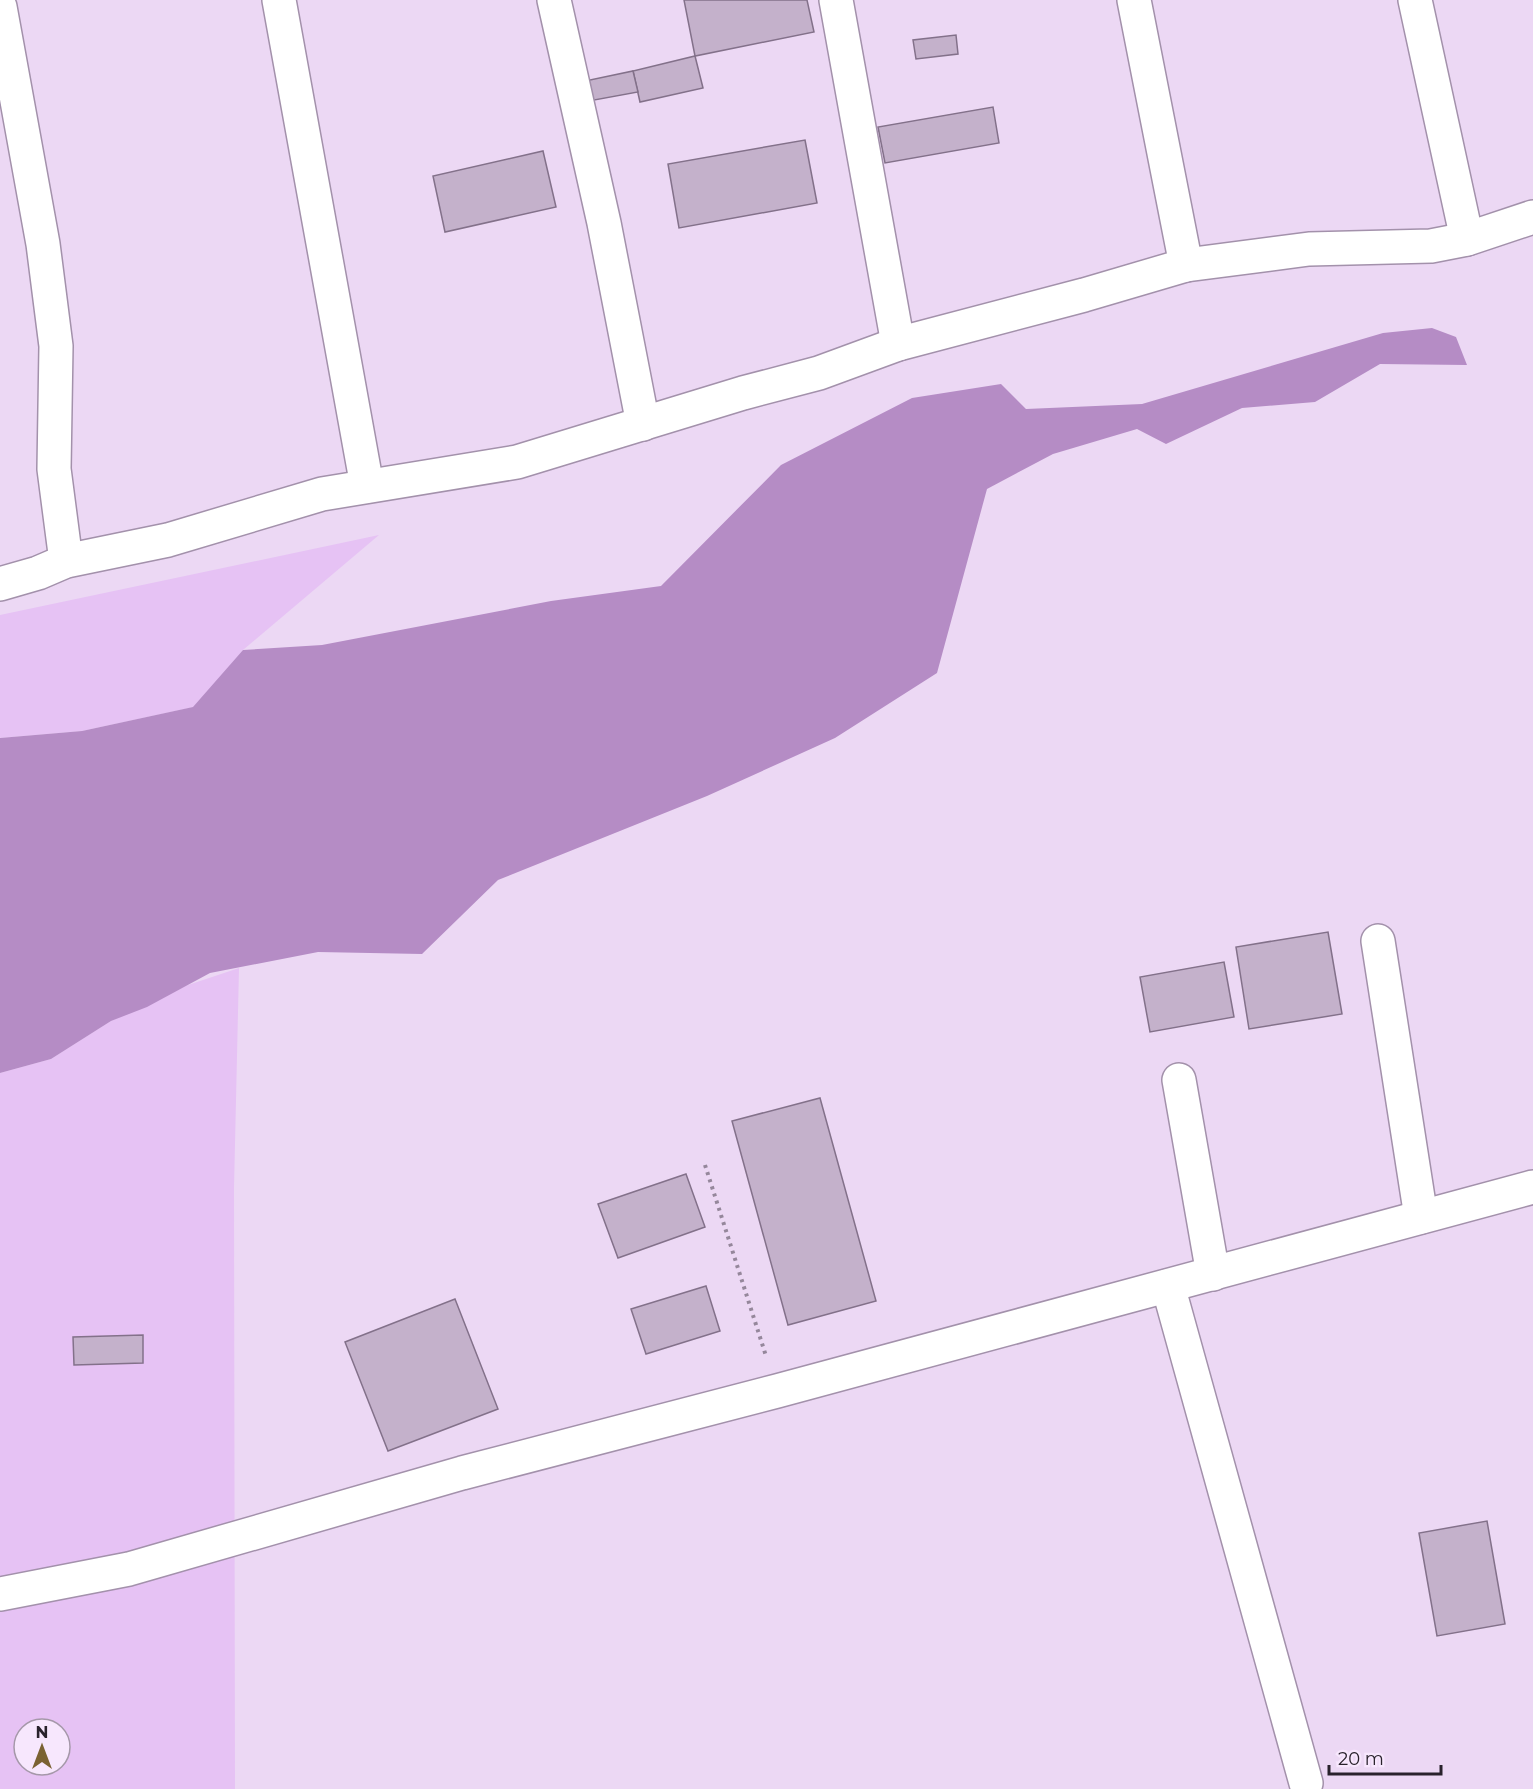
<svg xmlns="http://www.w3.org/2000/svg" width="1533" height="1789" viewBox="0 0 1533 1789" font-family="Montserrat,sans-serif">
	<rect width="100%" height="100%" fill="#ecd8f4"/>
	<g fill="#e6c2f4" fill-rule="evenodd">
		<path d="M379 535 243 650 194 707 82 731 0 738V615Z"/>
		<path d="M239 968 234 1188 235 1789H0V1073L51 1059 111 1021 188 985ZM24 1729H60V1765H24Z"/>
	</g>
	<path fill="#b58cc5" d="M1432 328 1456 337 1467 365 1380 364 1315 402 1242 408 1166 444 1137 429 1053 454 987 489 937 673 835 738 707 796 498 880 422 954 318 952 210 973 147 1007 111 1021 51 1059 0 1073V738L82 731 193 707 243 650 322 645 551 601 661 586 781 465 912 398 1001 384 1026 409 1142 404 1383 333Z"/>
	<g fill="#c4b1cb" stroke="#83718a" stroke-width="1.5">
		<path d="M684 0H807L814 32 695 56Z"/>
		<path d="M956 35 958 54 916 59 913 40Z"/>
		<path d="M695 56 703 88 640 102 633 71Z"/>
		<path d="M633 71 638 92 589 101 585 81Z"/>
		<path d="M993 107 999 143 885 163 878 127Z"/>
		<path d="M805 140 817 203 679 228 668 164Z"/>
		<path d="M543 151 556 207 445 232 433 176Z"/>
		<path d="M1328 932 1342 1014 1249 1029 1236 947Z"/>
		<path d="M1224 962 1234 1017 1150 1032 1140 977Z"/>
		<path d="M820 1098 876 1301 788 1325 732 1121Z"/>
		<path d="M686 1174 705 1227 618 1258 598 1204Z"/>
		<path d="M706 1286 720 1331 646 1354 631 1309Z"/>
		<path d="M455 1299 498 1409 388 1451 345 1342Z"/>
		<path d="M143 1335V1363L74 1365 73 1337Z"/>
		<path d="M1487 1521 1505 1624 1437 1636 1419 1533Z"/>
	</g>
	<g fill="none" stroke-linecap="round" stroke-linejoin="round">
		<defs>
			<g id="street">
				<path d="M279 0 367 486"/>
				<path d="M554 0 604 223 643 424"/>
				<path d="M836 0 898 344"/>
				<path d="M1134 0 1186 265"/>
				<path d="M1415 0 1467 239"/>
				<path d="M0 7 43 244 56 346 54 469 66 561"/>
				<path d="M0 584 38 573 66 561 168 540 322 494 517 462 743 393 819 373 898 344 1084 295 1186 265 1309 249 1431 246 1467 239 1533 217"/>
				<path d="M1378 941 1421 1217"/>
				<path d="M1179 1080 1213 1274"/>
				<path d="M1168 1286 1306 1783"/>
				<path d="M0 1594 129 1569 462 1473 777 1391 1533 1187"/>
			</g>
		</defs>
		<use href="#street" stroke="#a391ab" stroke-width="36"/>
		<path stroke="#95879b" stroke-width="4" stroke-dasharray="3 4.5" stroke-linecap="butt" d="M705 1165 766 1356"/>
		<use href="#street" stroke="#fff" stroke-width="33"/>
	</g>
	<g transform="translate(42 1747)"><circle r="28" fill="#f7e7fd" stroke="#a598a9" stroke-width="1.5"/>
	<path d="M0-4.5L10 22L0 15L-10 22Z" fill="#7b6233"/>
	<text y="-9" font-size="16" font-weight="bold" text-anchor="middle" fill="#29222c">N</text>
	</g>
	<path d="M1329 1765v9h112v-9" fill="none" stroke="#29222c" stroke-width="3"/>
	<text x="1338" y="1765" font-size="18" fill="#29222c" stroke="#f7e7fd" stroke-width="4.5" paint-order="stroke">20 m</text>
</svg>
